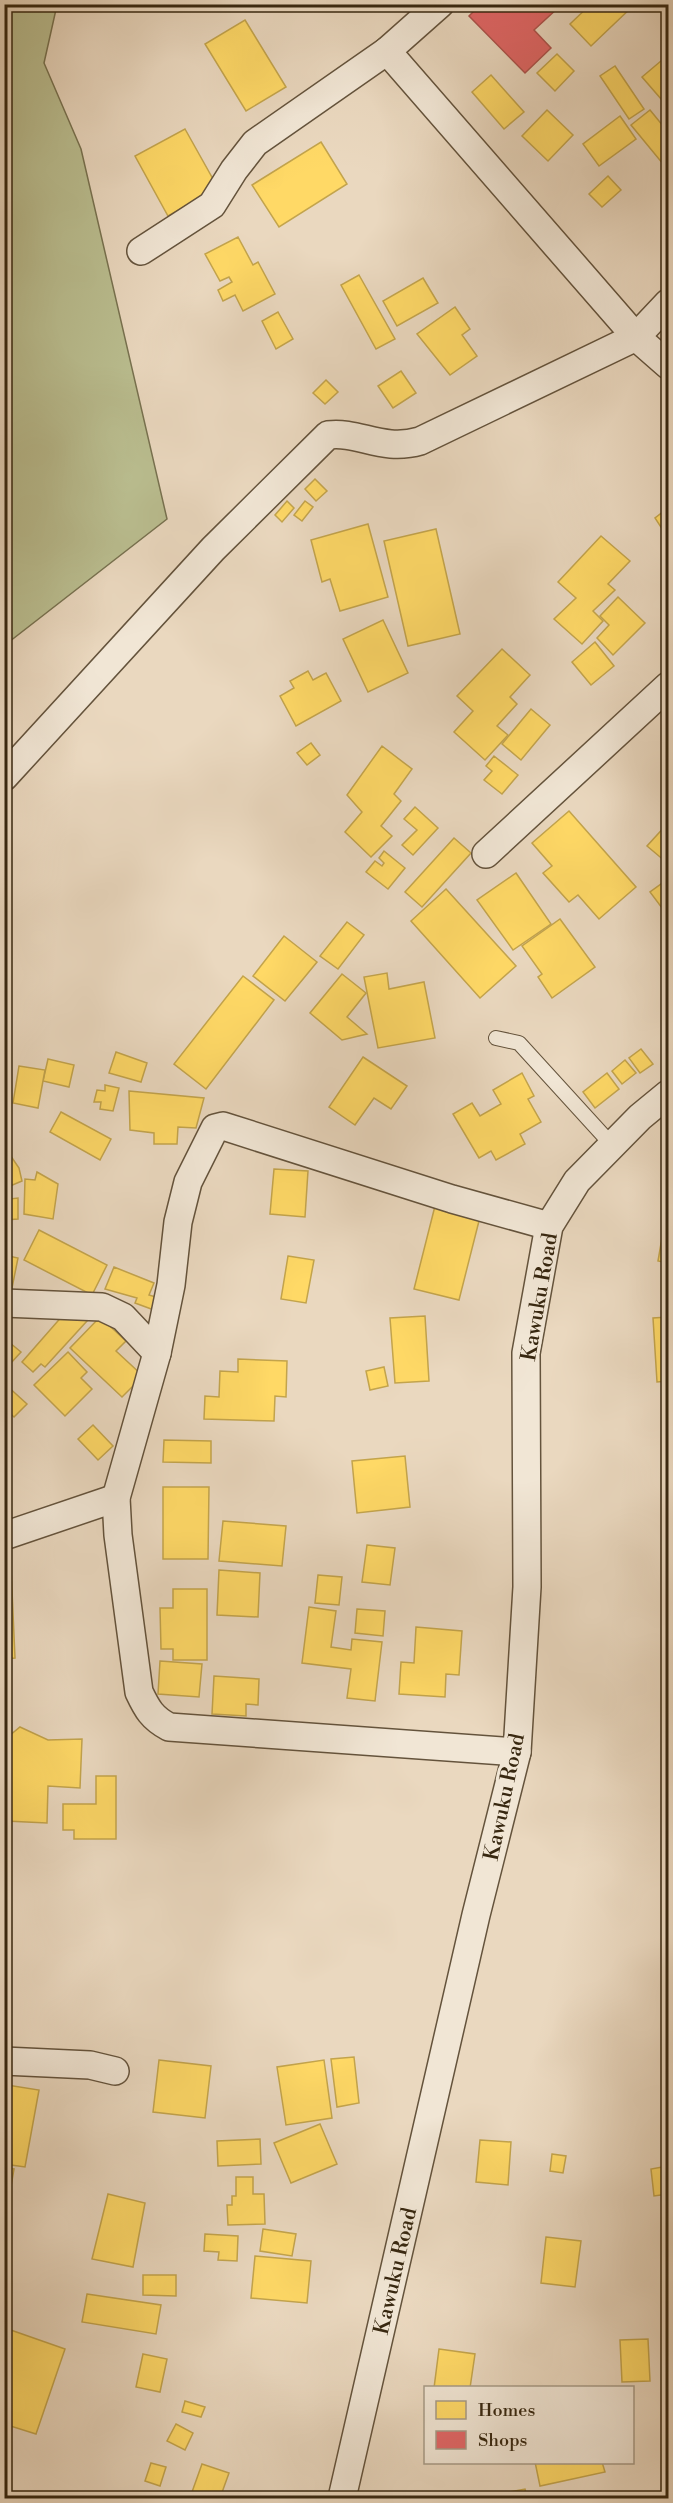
<svg xmlns="http://www.w3.org/2000/svg" width="673" height="2503" viewBox="0 0 673 2503" font-family="'Libre Bodoni',serif">
	<rect width="100%" height="100%" fill="#ead8bf"/>
	<filter id="stains"><feTurbulence type="fractalNoise" baseFrequency=".00333" numOctaves="4"/><feColorMatrix values="0 0 0 0 .2 0 0 0 0 .09 0 0 0 0 .02 0 0 0 .5 -.17"/></filter>
	<radialGradient id="worn" r=".72"><stop offset=".6" stop-color="#630" stop-opacity="0"/><stop offset="1" stop-color="#630" stop-opacity=".3"/></radialGradient>
	<path fill="#babe90" stroke="#787250" stroke-width="1.5" d="M5 4 57 5 44 63 81 149 167 519 5 645Z"/>
	<g fill="#ffd966" stroke="#c3a44c" stroke-width="1.5">
		<path d="M591 4H633L634 5 591 46 570 24Z"/>
		<path d="M245 20 286 87 246 111 205 44Z"/>
		<path d="M557 54 574 71 555 91 537 73Z"/>
		<path d="M668 55V107L642 77Z"/>
		<path d="M615 66 644 109 629 119 600 76Z"/>
		<path d="M491 75 524 112 504 129 472 92Z"/>
		<path d="M547 110 573 135 548 161 522 136Z"/>
		<path d="M650 110 668 132V159L663 164 631 125Z"/>
		<path d="M620 116 636 139 599 166 583 144Z"/>
		<path d="M185 129 218 188 168 216 135 156Z"/>
		<path d="M321 142 347 184 279 227 252 185Z"/>
		<path d="M608 176 621 190 602 207 589 194Z"/>
		<path d="M238 237 253 265 258 262 275 294 243 311 235 295 223 301 218 290 232 282 229 277 220 281 205 254Z"/>
		<path d="M359 275 395 339 376 349 341 285Z"/>
		<path d="M423 278 438 303 397 326 383 301Z"/>
		<path d="M455 307 470 329 462 335 477 356 450 375 417 334Z"/>
		<path d="M278 312 293 339 276 349 262 321Z"/>
		<path d="M401 371 416 393 393 408 378 386Z"/>
		<path d="M326 380 338 392 325 404 313 393Z"/>
		<path d="M315 479 327 491 316 501 305 489Z"/>
		<path d="M287 501 294 508 282 522 275 515Z"/>
		<path d="M305 501 313 507 302 521 294 515Z"/>
		<path d="M668 508V538L655 518Z"/>
		<path d="M368 524 388 597 340 611 330 579 322 582 311 540Z"/>
		<path d="M436 529 460 634 408 646 384 541Z"/>
		<path d="M601 536 630 561 608 584 615 590 593 611 603 621 582 644 554 619 576 598 558 582Z"/>
		<path d="M618 597 645 623 613 655 597 638 609 625 600 616Z"/>
		<path d="M383 620 408 673 368 692 343 639Z"/>
		<path d="M595 642 614 666 591 685 572 662Z"/>
		<path d="M502 649 530 675 510 697 517 704 497 726 508 735 485 760 454 732 473 711 457 696Z"/>
		<path d="M308 671 313 680 326 673 341 701 296 726 280 696 294 688 290 681Z"/>
		<path d="M531 709 550 725 521 760 502 744Z"/>
		<path d="M311 743 320 755 307 765 297 753Z"/>
		<path d="M382 746 412 769 394 794 401 801 381 826 392 836 371 857 345 832 362 812 347 795Z"/>
		<path d="M494 756 518 775 502 794 484 780 492 771 486 766Z"/>
		<path d="M415 807 438 828 413 855 402 845 417 830 404 819Z"/>
		<path d="M569 811 636 887 599 919 578 895 569 902 543 873 552 866 532 843Z"/>
		<path d="M668 823V859L666 862 647 846Z"/>
		<path d="M454 838 471 853 422 907 405 892Z"/>
		<path d="M384 851 405 868 388 889 366 872 375 861 382 866 384 863 379 858Z"/>
		<path d="M516 873 551 924 513 950 477 900Z"/>
		<path d="M668 879V916L650 892Z"/>
		<path d="M446 889 516 966 480 998 411 921Z"/>
		<path d="M560 919 595 967 552 998 538 977 542 974 522 946Z"/>
		<path d="M347 922 364 935 338 969 320 956Z"/>
		<path d="M284 936 317 962 285 1001 253 976Z"/>
		<path d="M387 973 389 989 424 982 435 1038 378 1048 364 977Z"/>
		<path d="M342 974 366 993 347 1017 367 1034 342 1040 310 1013Z"/>
		<path d="M243 976 274 1000 206 1089 174 1064Z"/>
		<path d="M641 1049 653 1064 640 1073 629 1058Z"/>
		<path d="M116 1052 147 1063 141 1082 109 1073Z"/>
		<path d="M363 1057 407 1086 391 1109 374 1098 355 1125 329 1107Z"/>
		<path d="M48 1059 74 1065 69 1087 43 1081Z"/>
		<path d="M625 1060 636 1073 622 1084 612 1071Z"/>
		<path d="M19 1066 45 1070 38 1108 13 1103Z"/>
		<path d="M522 1073 534 1096 528 1099 541 1122 520 1134 525 1144 496 1160 491 1151 479 1158 453 1114 472 1103 480 1116 501 1104 493 1090Z"/>
		<path d="M607 1073 619 1089 595 1108 583 1092Z"/>
		<path d="M105 1085 119 1088 113 1111 100 1109 101 1102H94L97 1090 105 1091Z"/>
		<path d="M129 1091 204 1098 196 1128 178 1127 177 1144H154V1133L130 1130Z"/>
		<path d="M61 1112 111 1139 100 1160 50 1132Z"/>
		<path d="M4 1146 19 1168 22 1181 10 1186V1199L18 1198V1219L4 1220Z"/>
		<path d="M274 1169 308 1171 305 1217 270 1214Z"/>
		<path d="M37 1172 58 1184 53 1219 24 1214 25 1179 35 1180Z"/>
		<path d="M668 1203V1263L658 1261Z"/>
		<path d="M435 1206 480 1217 459 1300 414 1289Z"/>
		<path d="M39 1230 107 1265 92 1295 24 1260Z"/>
		<path d="M4 1255 18 1258 11 1293 4 1292Z"/>
		<path d="M288 1256 314 1260 306 1303 281 1299Z"/>
		<path d="M114 1267 154 1283 149 1295 159 1298 154 1310 135 1303 137 1298 105 1289Z"/>
		<path d="M71 1306 87 1321 45 1367 41 1364 33 1372 22 1362Z"/>
		<path d="M425 1316 429 1381 395 1383 390 1318Z"/>
		<path d="M100 1317 126 1341 116 1351 143 1376 122 1397 70 1348Z"/>
		<path d="M668 1317V1381L657 1382 653 1318Z"/>
		<path d="M4 1338 21 1352 11 1363 4 1357Z"/>
		<path d="M68 1352 87 1372 81 1378 92 1389 65 1416 34 1385Z"/>
		<path d="M238 1359 287 1361 286 1397 275 1396 274 1421 204 1419 205 1396 219 1397 220 1371 238 1372Z"/>
		<path d="M384 1367 388 1386 370 1390 366 1371Z"/>
		<path d="M5 1384 27 1404 14 1417 4 1408Z"/>
		<path d="M93 1425 113 1446 98 1460 78 1439Z"/>
		<path d="M164 1440 211 1441V1463L163 1462Z"/>
		<path d="M405 1456 410 1507 357 1513 352 1461Z"/>
		<path d="M163 1487H209L208 1559H163Z"/>
		<path d="M223 1521 286 1526 282 1566 219 1561Z"/>
		<path d="M367 1545 395 1548 390 1585 362 1582Z"/>
		<path d="M4 1568H11L15 1658 4 1659Z"/>
		<path d="M219 1570 260 1573 258 1617 217 1615Z"/>
		<path d="M318 1575 342 1577 339 1605 315 1603Z"/>
		<path d="M173 1589H207V1660H173V1649H161L160 1608H173Z"/>
		<path d="M309 1607 336 1611 331 1647 351 1650 352 1639 382 1642 375 1701 347 1698 351 1669 302 1663Z"/>
		<path d="M357 1609 385 1611 383 1636 355 1633Z"/>
		<path d="M416 1627 462 1631 459 1675 446 1674 445 1697 399 1694 401 1662 414 1663Z"/>
		<path d="M160 1661 202 1664 199 1697 158 1694Z"/>
		<path d="M214 1676 259 1679 258 1705 246 1704V1716L212 1714Z"/>
		<path d="M20 1727 48 1740 82 1739 80 1788 48 1786 47 1823 6 1821 9 1736Z"/>
		<path d="M96 1776H116V1839H74V1830H63V1804H96Z"/>
		<path d="M354 2057 359 2103 337 2107 331 2059Z"/>
		<path d="M159 2060 211 2066 205 2118 153 2112Z"/>
		<path d="M324 2060 332 2118 286 2125 277 2067Z"/>
		<path d="M7 2085 39 2090 25 2167 4 2164V2101Z"/>
		<path d="M320 2124 337 2164 291 2183 274 2143Z"/>
		<path d="M260 2139 261 2164 218 2166 217 2141Z"/>
		<path d="M480 2140 511 2142 508 2185 476 2182Z"/>
		<path d="M552 2154 566 2156 563 2173 550 2171Z"/>
		<path d="M668 2166V2194L654 2196 651 2169Z"/>
		<path d="M4 2168 14 2169 4 2227Z"/>
		<path d="M236 2177H253V2194H264L265 2224 228 2225 227 2205H232V2196H236Z"/>
		<path d="M108 2194 145 2203 133 2267 92 2259Z"/>
		<path d="M263 2229 296 2234 292 2256 260 2251Z"/>
		<path d="M205 2234 238 2236 237 2261 218 2260 219 2252 204 2251Z"/>
		<path d="M546 2237 581 2241 575 2287 541 2283Z"/>
		<path d="M255 2256 311 2261 307 2303 251 2298Z"/>
		<path d="M143 2275H176V2296L143 2295Z"/>
		<path d="M87 2294 161 2305 156 2334 82 2322Z"/>
		<path d="M5 2328 65 2349 36 2434 4 2424Z"/>
		<path d="M648 2339 650 2381 622 2382 620 2340Z"/>
		<path d="M439 2349 475 2354 470 2388H434Z"/>
		<path d="M143 2354 167 2359 160 2392 136 2387Z"/>
		<path d="M185 2401 205 2407 201 2417 182 2412Z"/>
		<path d="M176 2424 193 2433 185 2450 167 2441Z"/>
		<path d="M535 2462H602L605 2472 540 2486Z"/>
		<path d="M151 2463 166 2467 160 2486 145 2481Z"/>
		<path d="M202 2464 229 2473 220 2498H212L192 2492Z"/>
		<path d="M525 2489 527 2498H495L494 2495Z"/>
	</g>
	<path fill="#e06666" stroke="#ad534c" stroke-width="1.5" d="M481 4H556L559 7 534 30 551 48 525 73 469 16Z"/>
	<g fill="none" stroke-linecap="round" stroke-linejoin="round">
		<defs>
			<path id="lane" d="M496 1038 519 1043 612 1145"/>
			<g id="street">
				<path d="M387 51 636 337 668 365"/>
				<path d="M141 251 212 205 234 170 255 143 387 51 440 4"/>
				<path d="M4 777 213 549 328 435C359 431 382 452 420 441L636 337 668 303"/>
				<path d="M486 854 668 686"/>
				<path d="M4 1303 102 1307 123 1317 157 1353"/>
				<path d="M4 1536 116 1498"/>
				<path d="M517 1752 169 1727C152 1718 147 1709 139 1692L118 1535 116 1498 157 1353 171 1285 178 1222 188 1182 215 1128 223 1126 452 1199 549 1226"/>
				<path d="M4 2061 90 2065 115 2071"/>
				<path d="M342 2498 476 1915 517 1752 527 1587 526 1353 549 1226 577 1181 640 1117 668 1094"/>
			</g>
		</defs>
		<use href="#lane" stroke="#64533c" stroke-width="16"/>
		<use href="#street" stroke="#64533c" stroke-width="30"/>
		<use href="#lane" stroke="#f1e6d5" stroke-width="14"/>
		<use href="#street" stroke="#f1e6d5" stroke-width="27"/>
	</g>
	<g text-anchor="middle" stroke-width="6" stroke-linejoin="round" paint-order="stroke">
		<g font-size="21" fill="#372710" stroke="#f1e6d5">
			<text transform="translate(539 1297) rotate(-80)" y="7">Kawuku Road</text>
			<text transform="translate(504 1797) rotate(-78)" y="7">Kawuku Road</text>
			<text transform="translate(395 2271) rotate(-77)" y="7">Kawuku Road</text>
		</g>
	</g>
	<rect width="673" height="2503" fill="none" stroke="#ead8bf" stroke-width="24"/>
	<rect x="6" y="6" width="661" height="2491" fill="none" stroke="#372710" stroke-width="3"/>
	<rect x="12" y="12" width="649" height="2479" fill="none" stroke="#372710" stroke-width="1.5"/>
	<rect x="424" y="2386" width="210" height="78" fill="#f1e6d5" stroke="#a79a86" stroke-width="1.5"/>
	<rect x="436" y="2401" width="30" height="18" fill="#ffd966" stroke="#a79a86" stroke-width="1.5"/>
	<text x="478" y="2416" font-size="18" fill="#372710">Homes</text>
	<rect x="436" y="2431" width="30" height="18" fill="#e06666" stroke="#a79a86" stroke-width="1.5"/>
	<text x="478" y="2446" font-size="18" fill="#372710">Shops</text>
	<rect width="100%" height="100%" filter="url(#stains)"/>
	<rect width="100%" height="100%" fill="url(#worn)"/>
</svg>
